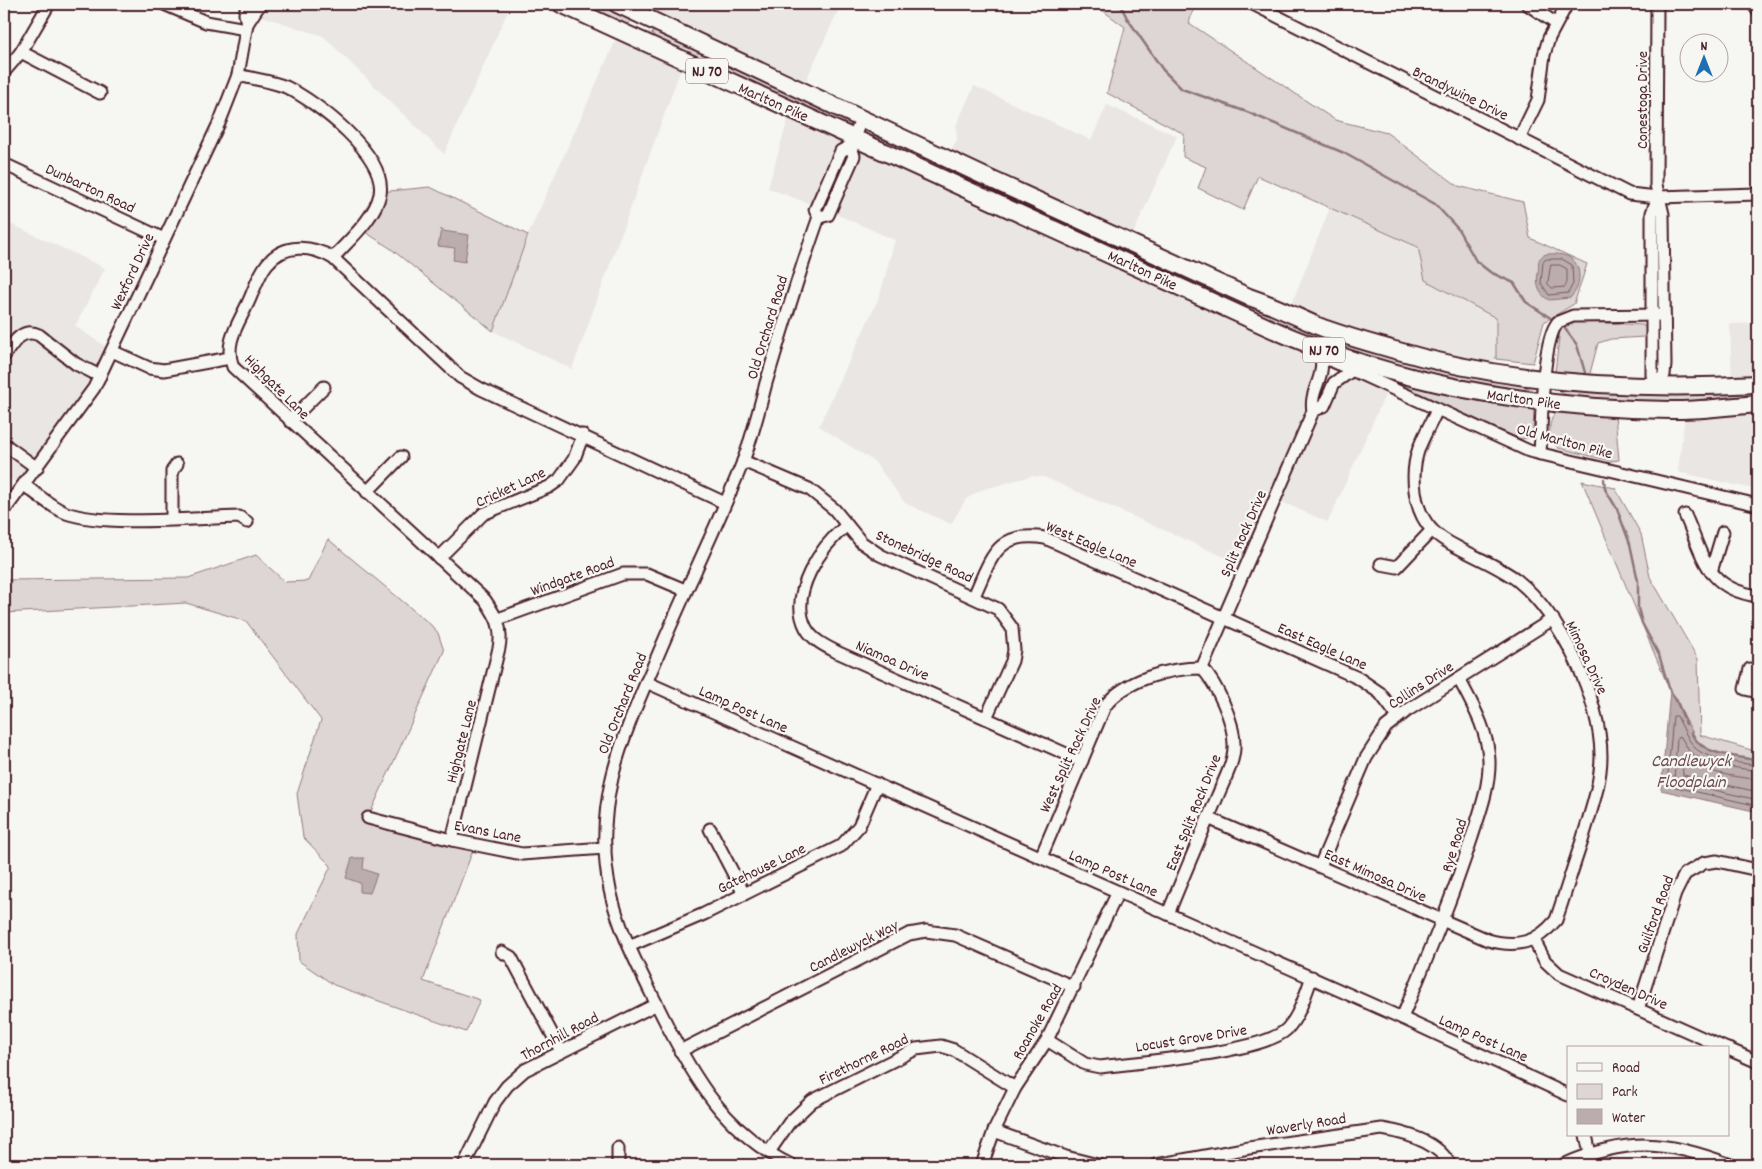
<svg xmlns="http://www.w3.org/2000/svg" width="1762" height="1169" viewBox="0 0 1762 1169" font-family="Dekko,sans-serif">
	<rect width="100%" height="100%" fill="#f6f6f2"/>
	<filter id="ink" filterUnits="userSpaceOnUse"><feTurbulence type="fractalNoise" baseFrequency=".02" numOctaves="2"/><feDisplacementMap in="SourceGraphic" scale="10" xChannelSelector="R" yChannelSelector="G"/><feConvolveMatrix kernelMatrix="1 2 1 2 8 2 1 2 1" color-interpolation-filters="sRGB"/></filter>
	<g filter="url(#ink)">
		<g fill="#e9e6e3">
			<path d="M260 4H511L444 154 323 36 255 14Z"/>
			<path d="M653 4H841L801 91 638 13 652 7Z"/>
			<path d="M620 31 684 60 572 369 493 331 528 235Z"/>
			<path d="M974 86 1091 140 1107 105 1177 136 1129 243 947 160 957 139 956 126Z"/>
			<path d="M791 109 1321 357 1334 383 1351 371 1388 388 1328 522 1275 499 1245 566 1044 477 1031 476 981 490 966 499 951 524 905 503 875 462 819 426 880 295 895 240 829 211 768 188Z"/>
			<path d="M1330 208 1418 247 1425 280 1497 318 1496 359 1484 370 1288 313Z"/>
			<path d="M4 221 105 268 75 326 112 351 24 485 4 477Z"/>
			<path d="M1758 323V384L1732 385 1730 324Z"/>
			<path d="M1758 411V490L1678 472 1685 416Z"/>
		</g>
		<g fill="#ddd6d5" stroke="#947a80">
			<path d="M578 4H599L627 17 630 23 625 25Z"/>
			<path d="M1094 4H1195L1189 23 1335 120 1387 133 1458 186 1523 202 1530 238 1587 264 1574 304 1544 322 1533 363 1496 359V318L1425 280 1418 247 1258 176 1243 210 1198 188 1206 167 1183 157 1184 134 1107 93 1125 27Z"/>
			<path d="M656 30 849 119 852 128 849 129 657 40 652 33Z"/>
			<path d="M874 135 985 182 1115 243 1101 245 871 137Z"/>
			<path d="M430 187 528 235 493 331 390 248 359 228 380 192Z"/>
			<path d="M1117 252 1129 254 1246 302 1445 371 1524 386 1534 391 1530 393C1435 376 1349 354 1259 318 1211 299 1164 274 1117 252Z"/>
			<path d="M1571 321 1643 325 1647 330 1644 337 1611 339 1598 343 1589 377 1555 372 1560 330Z"/>
			<path d="M1356 368 1534 408 1533 431 1529 438 1520 439Z"/>
			<path d="M1558 390 1621 394 1758 390V398C1727 400 1574 409 1558 390Z"/>
			<path d="M1564 411 1615 415 1619 460 1611 461 1558 448C1547 439 1548 424 1555 412Z"/>
			<path d="M1582 481 1615 488 1641 534 1650 577 1698 659 1700 735 1758 752V761C1739 756 1712 757 1697 743L1670 691Z"/>
			<path d="M328 539 431 625 438 633 444 651 368 818 475 845 423 981 480 1000 466 1032 334 985 299 961 298 934 331 866 303 837 297 794 321 720 246 621 186 603 4 613V580L188 578 256 555 285 582 308 581Z"/>
		</g>
		<g fill="#bbadae" stroke="#8e747a">
			<path d="M441 229 443 231 469 235 465 262 453 260 455 248 438 246Z"/>
			<path d="M1546 254C1564 253 1579 256 1579 277 1579 285 1576 292 1570 298L1549 300C1538 294 1536 284 1538 273 1540 263 1535 259 1546 254Z"/>
			<path d="M1670 691 1700 746 1721 754 1758 761V812L1661 790Z"/>
			<path d="M352 858H364L363 869 377 874 370 893 360 892V883L346 878Z"/>
		</g>
		<g fill="none" stroke-linecap="round" stroke-linejoin="round">
			<g stroke="#77585f" stroke-width="1">
				<path d="M1547 259H1562L1572 265 1573 284 1568 293 1549 295 1541 283 1543 262Z"/>
				<path d="M1551 265H1560L1567 269V282L1565 287 1552 288 1548 284Z"/>
				<path d="M1758 765C1742 764 1705 759 1694 747 1687 738 1682 726 1677 716H1673L1667 785 1758 806"/>
				<path d="M1758 771 1718 765 1699 758 1689 751 1681 737 1677 738 1674 781 1758 800"/>
				<path d="M1758 779C1737 778 1702 772 1686 758L1682 760 1683 775 1758 792"/>
			</g>
			<g stroke="#8e747a" stroke-width="2.5">
				<path d="M1120 4 1127 18 1163 70 1182 89 1247 112 1344 153 1435 204 1458 229 1476 261 1490 272 1514 283 1526 302 1552 319"/>
				<path d="M1563 326 1577 345 1586 376"/>
				<path d="M1604 479 1605 489 1617 509 1630 544 1638 581V608L1642 623 1659 655 1670 691 1676 699 1686 724"/>
				<path d="M1691 733C1705 758 1734 754 1758 761"/>
			</g>
			<defs>
				<g id="minor">
					<path d="M164 4 206 22 246 29"/>
					<path d="M247 4 245 14 247 24 260 4"/>
					<path d="M1253 4 1629 194 1658 197 1758 194"/>
					<path d="M1527 4 1555 23"/>
					<path d="M1657 4 1656 185 1663 214 1665 365 1664 375 1658 383"/>
					<path d="M1753 4 1758 11"/>
					<path d="M21 52 100 93"/>
					<path d="M4 72 21 52 49 4"/>
					<path d="M238 75C253 79 272 81 286 87 317 102 387 155 380 194 375 218 349 240 333 258"/>
					<path d="M1519 139 1538 100 1544 55 1549 38 1567 4"/>
					<path d="M4 164 164 239"/>
					<path d="M1658 197 1652 213V375L1658 387"/>
					<path d="M819 217 828 215 854 156 851 146 861 119"/>
					<path d="M819 217 815 210 841 151 851 146"/>
					<path d="M1308 350 1529 451 1758 505"/>
					<path d="M112 351 149 368 164 370 230 358"/>
					<path d="M4 356C13 343 22 327 39 335L76 364 100 376"/>
					<path d="M1313 411 1324 406 1334 383 1351 371"/>
					<path d="M290 421 324 387"/>
					<path d="M4 444 37 468"/>
					<path d="M1540 454C1542 426 1541 341 1558 322L1573 316 1664 315"/>
					<path d="M743 461 809 489 834 509 861 542 880 555 998 609 1012 628 1014 650 1012 661 986 718"/>
					<path d="M24 485C37 494 51 507 66 513 106 527 194 518 239 517L247 522"/>
					<path d="M367 492 401 457"/>
					<path d="M4 511 94 388 220 121 238 75 247 24"/>
					<path d="M1685 515C1704 557 1706 589 1758 596"/>
					<path d="M172 519V471L177 464"/>
					<path d="M847 525C821 546 788 594 806 628 813 641 827 647 839 653L1082 761"/>
					<path d="M439 558 483 514 549 487 559 480 574 459 583 435"/>
					<path d="M1381 564 1397 567 1432 530"/>
					<path d="M1711 572 1723 532"/>
					<path d="M974 596C991 559 996 530 1045 538L1358 678 1380 693 1398 717"/>
					<path d="M498 619 623 574H647L685 590"/>
					<path d="M1202 668 1313 411C1309 391 1325 379 1321 357"/>
					<path d="M1758 671 1750 669 1745 689 1758 692"/>
					<path d="M646 682 1402 1018 1568 1095"/>
					<path d="M368 818 452 840 522 854 605 848"/>
					<path d="M1208 818 1488 940C1517 948 1537 943 1556 920 1565 894 1573 867 1582 841 1590 813 1601 785 1601 756 1601 700 1561 615 1517 580 1498 566 1477 558 1457 547 1449 543 1439 537 1432 530 1413 510 1410 473 1419 448 1424 435 1431 423 1437 410"/>
					<path d="M710 829 744 894"/>
					<path d="M452 840 499 648C503 627 496 616 485 600L233 367C224 344 237 326 247 305 253 293 258 275 267 264 284 243 311 245 333 258L460 377 481 389 725 503"/>
					<path d="M1041 857 1105 706C1126 679 1170 668 1202 668"/>
					<path d="M1320 866 1366 758 1386 727 1408 710 1553 619"/>
					<path d="M1168 914C1184 874 1201 835 1218 795 1224 780 1235 761 1234 744 1234 721 1217 685 1202 668"/>
					<path d="M1534 940 1545 961 1559 974 1725 1048"/>
					<path d="M629 946 704 914 841 846 859 826 877 784"/>
					<path d="M502 952 511 957 561 1051"/>
					<path d="M1638 1009 1675 894 1685 874 1704 863 1717 861 1758 870"/>
					<path d="M1402 1018C1427 958 1452 899 1472 837 1480 812 1490 786 1489 760 1488 730 1472 704 1459 679"/>
					<path d="M1047 1040 1085 1064 1100 1067C1138 1062 1263 1053 1287 1029 1300 1015 1305 995 1312 977"/>
					<path d="M1728 1049 1758 1062"/>
					<path d="M680 1051 909 934 926 931 955 935 1074 987"/>
					<path d="M994 1131 1066 1157 1098 1165"/>
					<path d="M1586 1135 1590 1154"/>
					<path d="M769 1152 789 1123 812 1101 916 1049 941 1046 954 1050 1015 1088"/>
					<path d="M464 1165 495 1102 507 1086 525 1070 657 1004"/>
					<path d="M618 1165V1148"/>
					<path d="M791 1165C726 1133 694 1079 663 1017 643 976 620 935 610 890 592 804 622 739 655 662 683 595 715 531 742 464 752 438 759 410 766 383 783 327 799 272 819 217"/>
					<path d="M982 1165 994 1131 1015 1088 1047 1040 1118 892"/>
					<path d="M1156 1165 1249 1148 1382 1129C1406 1133 1438 1141 1450 1165"/>
					<path d="M1563 1165C1627 1137 1666 1140 1731 1165"/>
				</g>
				<g id="highway">
					<path d="M561 4 1265 326C1391 383 1534 409 1671 410 1700 411 1730 406 1758 404"/>
					<path d="M617 4 988 178 1249 297C1273 305 1295 316 1318 326 1341 335 1367 342 1391 349 1510 384 1635 391 1758 384"/>
				</g>
			</defs>
			<use href="#minor" stroke="#4a1f2b" stroke-width="15"/>
			<use href="#highway" stroke="#4a1f2b" stroke-width="20"/>
			<use href="#minor" stroke="#f6f6f2" stroke-width="11"/>
			<use href="#highway" stroke="#f6f6f2" stroke-width="16"/>
		</g>
	</g>
	<g text-anchor="middle" stroke-width="4.5" stroke-linejoin="round" paint-order="stroke">
		<g fill="#f6f6f2" stroke="#7e6067" stroke-width="1">
			<rect x="686" y="58.5" width="42" height="25" rx="4"/>
			<rect x="1303" y="337.5" width="42" height="25" rx="4"/>
		</g>
		<g font-size="15" font-weight="bold" fill="#4a1f2b">
			<text x="707" y="76">NJ 70</text>
			<text x="1324" y="355">NJ 70</text>
		</g>
		<g font-size="16" fill="#4a1f2b" stroke="#f6f6f2">
			<text transform="translate(1461 92) rotate(26)" y="6">Brandywine Drive</text>
			<text transform="translate(1641 100) rotate(-90)" y="6">Conestoga Drive</text>
			<text transform="translate(774 101) rotate(24)" y="6">Marlton Pike</text>
			<text transform="translate(91 187) rotate(25)" y="6">Dunbarton Road</text>
			<text transform="translate(1143 269) rotate(25)" y="6">Marlton Pike</text>
			<text transform="translate(131 271) rotate(-65)" y="6">Wexford Drive</text>
			<text transform="translate(766 327) rotate(-73)" y="6">Old Orchard Road</text>
			<text transform="translate(278 386) rotate(45)" y="6">Highgate Lane</text>
			<text transform="translate(1524 398) rotate(8)" y="6">Marlton Pike</text>
			<text transform="translate(1565 440) rotate(15)" y="6">Old Marlton Pike</text>
			<text transform="translate(510 486) rotate(-25)" y="6">Cricket Lane</text>
			<text transform="translate(1242 533) rotate(-66)" y="6">Split Rock Drive</text>
			<text transform="translate(1092 543) rotate(23)" y="6">West Eagle Lane</text>
			<text transform="translate(925 555) rotate(25)" y="6">Stonebridge Road</text>
			<text transform="translate(572 575) rotate(-20)" y="6">Windgate Road</text>
			<text transform="translate(1323 645) rotate(24)" y="6">East Eagle Lane</text>
			<text transform="translate(1588 657) rotate(65)" y="6">Mimosa Drive</text>
			<text transform="translate(893 659) rotate(24)" y="6">Niamoa Drive</text>
			<text transform="translate(1420 684) rotate(-33)" y="6">Collins Drive</text>
			<text transform="translate(621 703) rotate(-68)" y="6">Old Orchard Road</text>
			<text transform="translate(744 708) rotate(24)" y="6">Lamp Post Lane</text>
			<text transform="translate(460 741) rotate(-76)" y="6">Highgate Lane</text>
			<text transform="translate(1069 754) rotate(-65)" y="6">West Split Rock Drive</text>
			<text transform="translate(1192 812) rotate(-68)" y="6">East Split Rock Drive</text>
			<text transform="translate(488 830) rotate(11)" y="6">Evans Lane</text>
			<text transform="translate(1453 845) rotate(-73)" y="6">Rye Road</text>
			<text transform="translate(761 867) rotate(-26)" y="6">Gatehouse Lane</text>
			<text transform="translate(1114 872) rotate(24)" y="6">Lamp Post Lane</text>
			<text transform="translate(1376 874) rotate(24)" y="6">East Mimosa Drive</text>
			<text transform="translate(1654 914) rotate(-70)" y="6">Guilford Road</text>
			<text transform="translate(853 945) rotate(-27)" y="6">Candlewyck Way</text>
			<text transform="translate(1629 987) rotate(24)" y="6">Croyden Drive</text>
			<text transform="translate(1036 1021) rotate(-60)" y="6">Roanoke Road</text>
			<text transform="translate(559 1035) rotate(-28)" y="6">Thornhill Road</text>
			<text transform="translate(1191 1037) rotate(-9)" y="6">Locust Grove Drive</text>
			<text transform="translate(1484 1037) rotate(24)" y="6">Lamp Post Lane</text>
			<text transform="translate(863 1058) rotate(-26)" y="6">Firethorne Road</text>
			<text transform="translate(1306 1123) rotate(-9)" y="6">Waverly Road</text>
		</g>
		<g font-size="18" font-style="italic" fill="#6c4a52" stroke="#f6f6f2">
			<text x="1691" y="766">Candlewyck<tspan x="1691" dy="21">Floodplain</tspan></text>
		</g>
	</g>
	<rect width="1762" height="1169" fill="none" stroke="#f6f6f2" stroke-width="20"/>
	<rect x="10" y="10" width="1742" height="1149" fill="none" stroke="#4a1f2b" stroke-width="2" filter="url(#ink)"/>
	<rect x="1567" y="1046" width="162" height="90" fill="#f6f6f2" stroke="#b1a0a2"/>
	<rect x="1577" y="1063" width="25" height="8" fill="#f6f6f2" stroke="#b1a0a2"/>
	<text x="1612" y="1072" font-size="15" fill="#4a1f2b">Road</text>
	<rect x="1577" y="1084" width="25" height="15" fill="#ddd6d5" stroke="#b1a0a2"/>
	<text x="1612" y="1096" font-size="15" fill="#4a1f2b">Park</text>
	<rect x="1577" y="1109" width="25" height="15" fill="#bbadae" stroke="#b1a0a2"/>
	<text x="1612" y="1122" font-size="15" fill="#4a1f2b">Water</text>
	<g transform="translate(1704 58)"><circle r="24" fill="#f6f6f2" stroke="#b1a0a2"/>
	<path d="M0-4L9 19L0 12L-9 19Z" fill="#1f6fb2"/>
	<text y="-8" font-size="14" font-weight="bold" text-anchor="middle" fill="#4a1f2b">N</text>
	</g>
</svg>
